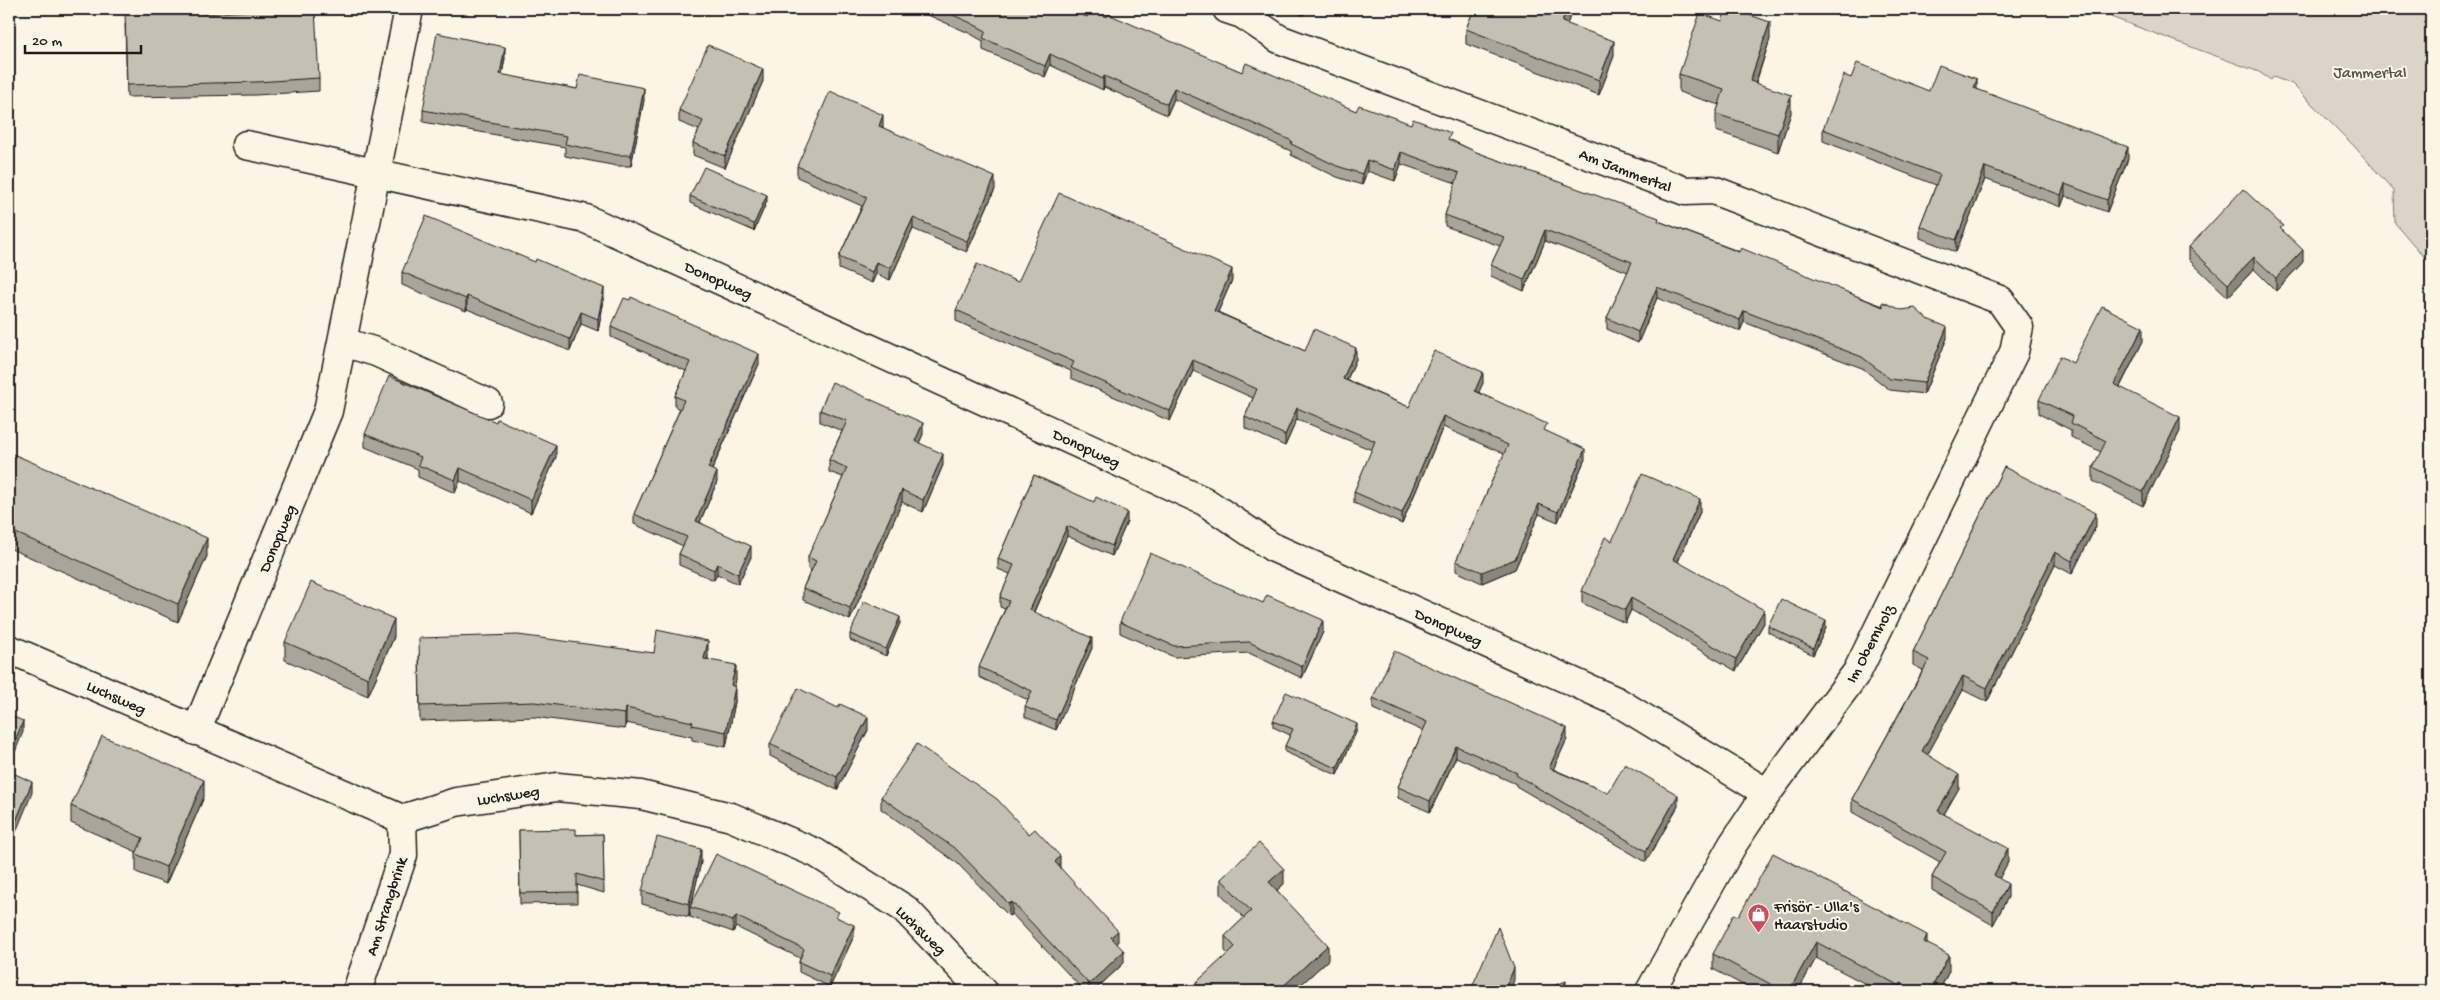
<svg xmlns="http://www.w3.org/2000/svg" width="2440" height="1000" viewBox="0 0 2440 1000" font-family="'Gochi Hand',sans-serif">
	<rect width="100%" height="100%" fill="#fcf5e5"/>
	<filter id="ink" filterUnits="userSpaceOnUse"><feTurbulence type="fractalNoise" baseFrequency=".02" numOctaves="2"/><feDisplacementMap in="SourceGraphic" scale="10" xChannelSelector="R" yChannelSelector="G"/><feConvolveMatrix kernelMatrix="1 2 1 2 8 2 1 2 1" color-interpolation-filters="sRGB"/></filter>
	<g filter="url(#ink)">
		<path fill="#dbd5c8" stroke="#7c7872" d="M2089 9H2431V265L2395 223 2394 191 2354 146 2292 84 2273 77 2271 80 2259 72Z"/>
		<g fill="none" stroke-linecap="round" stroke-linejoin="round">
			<defs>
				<g id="street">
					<path d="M1227 9 1242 14 1279 39 1685 191 1713 190 2000 300 2019 327 2014 352 1857 672 1767 793 1733 844 1650 991"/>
					<path d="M246 145 586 219 1204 501 1272 547 1616 701 1767 793"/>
					<path d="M343 342 376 352 488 403"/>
					<path d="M9 649 402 819 456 802 557 787 641 795 731 817 816 853 905 909 983 991"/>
					<path d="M196 731 328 411 409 9"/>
					<path d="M357 991 403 855 402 819"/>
				</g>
			</defs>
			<use href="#street" stroke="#1c1c1c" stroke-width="31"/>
			<use href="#street" stroke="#fcf5e5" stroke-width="28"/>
		</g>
		<g fill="#a9a59a" stroke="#1c1c1c">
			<path d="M914 9H1068L1087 17H1107L1242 72 1356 111 1451 140 1476 152 1883 306V302L1947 338 1924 394 1890 390 1862 368 1820 352 1744 322 1740 331 1657 298 1638 343 1607 329V318L1628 272 1545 241 1524 291 1491 276V265L1500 246 1445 226V215L1456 183 1401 164 1395 181 1367 171 1362 185 1337 177 1291 155V151L1174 99 1167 115 1104 87 1103 90 1050 65 1045 77 983 50V41L969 33Z"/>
			<path d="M1288 9H1306L1303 15Z"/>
			<path d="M1474 9H1573L1567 24 1614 56 1599 95 1466 44V29Z"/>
			<path d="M204 14 319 78V91L256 95 127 97 125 24Z"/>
			<path d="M1770 39 1756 83 1791 113 1778 152 1716 131V114L1719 105 1679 92V74Z"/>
			<path d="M505 58 502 75 577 89 644 100 631 166H617L565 156V147L423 122V110Z"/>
			<path d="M1851 78 1929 91 1977 89 2128 159 2107 212 2065 196 2061 207 1985 179 1956 252 1920 238V226L1936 185 1823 141V129Z"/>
			<path d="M763 81 725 168 693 155V143L699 130 679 122V110Z"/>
			<path d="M883 126V128L995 189 967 252 913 229 890 280 876 274 872 283 839 269V257L862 206 797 177V166Z"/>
			<path d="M690 196 767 201 754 231 690 203Z"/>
			<path d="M2283 231 2303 262 2276 291 2254 269 2228 297 2189 260V247Z"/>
			<path d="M402 272 604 300 598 331 581 324 570 351 467 309 466 311 402 285Z"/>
			<path d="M1232 280 1218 312 1305 351 1356 359 1347 380 1409 407 1483 383 1478 392 1547 432 1585 459 1558 522 1539 514 1515 569 1482 583 1456 571V561L1504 454 1443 427 1402 524 1354 503V492L1372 450 1297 419 1285 446 1245 428V417L1253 398 1193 371 1170 421 1071 378V371L956 321V310L1018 282Z"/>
			<path d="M611 327 759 364 712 470 717 482 700 522 751 557 738 584 717 574 714 580 679 565V554L683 546 634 524V514L680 409 675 407V396L686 371 611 337Z"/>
			<path d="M2143 341 2120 387 2180 431 2143 506 2093 481V467L2101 452 2071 437V430L2039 414V400L2073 363Z"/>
			<path d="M820 410 923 434 919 443 943 465 923 512 902 502 850 620 803 600V588L811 570 808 569V557L843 477 829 472V460L842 431 820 422Z"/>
			<path d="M365 434 556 457 531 513 460 481 455 493 418 477V469L365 447Z"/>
			<path d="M9 464 207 556 178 622 9 548Z"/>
			<path d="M2004 467 2096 526 2072 574 2055 565 1987 702 1963 690 1927 755 1959 788 1944 814 2008 862 1999 878 2008 897 1993 925 1932 890V877L1940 862 1852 812V799L1923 670 1913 665V652Z"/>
			<path d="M1034 475 1127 522 1112 556 1067 536 1034 612 1092 648 1056 730 1025 717V707L1028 700 979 677V667L1005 609 1000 607V597L1010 574 998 569V559Z"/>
			<path d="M1700 512 1678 562 1764 623 1736 671 1631 610 1625 623 1582 603V591L1612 541Z"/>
			<path d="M1263 603 1323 632 1302 678 1249 653 1174 657 1120 633V622Z"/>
			<path d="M900 623 886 656 850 640V634Z"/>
			<path d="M1768 626 1826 628 1813 655 1768 632Z"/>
			<path d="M394 637 368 696 285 660V642Z"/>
			<path d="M654 653 708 656V659L736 680 734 686 735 702 726 747 692 740V737L626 723 625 729 534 717 420 721 419 654Z"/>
			<path d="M1373 698 1567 739 1553 769 1608 793 1678 806 1646 862 1516 786V784L1456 757 1430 812 1398 798V787L1423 731 1373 709Z"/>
			<path d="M1273 721 1357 730 1337 775 1285 752V746L1290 735 1273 727Z"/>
			<path d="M868 730 837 790 770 756V744Z"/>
			<path d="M204 797 166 884 136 872V854L137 852 71 823V806Z"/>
			<path d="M881 797 1029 834 1060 868 1118 943 1117 944 1124 963 1094 991H1084L1012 914 1009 916 957 863 881 809Z"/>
			<path d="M519 830 576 835 603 834 604 893 577 885V903L520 904Z"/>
			<path d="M701 862 692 902 839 918 854 936 830 987 799 972V962L800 958 736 927 733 932 690 917V912L689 917 642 904V891Z"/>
			<path d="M1221 879 1284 884 1277 890 1328 960 1294 991H1187L1228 954 1225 951V936L1244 918 1221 894Z"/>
			<path d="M1739 916 1927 943 1949 971 1939 991H1879L1816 958 1798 991H1754L1713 969V954Z"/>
		</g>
		<g fill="#89867d" stroke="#1c1c1c">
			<path d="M1303 9H1306L1303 15Z"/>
			<path d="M1567 9H1573L1562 37V22Z"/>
			<path d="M1770 22V39L1750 99V81Z"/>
			<path d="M1614 41V56L1599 95V80Z"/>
			<path d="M505 47V58L500 86V74Z"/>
			<path d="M1050 54V65L1045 77V66Z"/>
			<path d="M763 69V81L725 168V156Z"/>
			<path d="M1104 76V87L1103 90V79Z"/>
			<path d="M1977 79V91L1974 88Z"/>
			<path d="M644 88V100L631 166V155Z"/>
			<path d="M1174 88V99L1167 115V104Z"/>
			<path d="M1791 95V113L1778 152V134Z"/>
			<path d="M883 115V126L879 137V126Z"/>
			<path d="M2128 147V159L2107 212V200Z"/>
			<path d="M1401 152V164L1395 181V170Z"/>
			<path d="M1367 160V171L1362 185V174Z"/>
			<path d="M1985 167V179L1956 252V240Z"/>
			<path d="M995 177V189L967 252V241Z"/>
			<path d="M2065 184V196L2061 207V195Z"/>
			<path d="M767 195V201L754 231V224Z"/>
			<path d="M913 218V229L890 280V268Z"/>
			<path d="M1545 230V241L1524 291V280Z"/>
			<path d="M2303 250V262L2276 291V278Z"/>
			<path d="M2254 257V269L2228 297V284Z"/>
			<path d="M876 262V274L872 283V272Z"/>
			<path d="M1232 269V280L1214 321V311Z"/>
			<path d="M1657 287V298L1638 343V332Z"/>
			<path d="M604 288V300L598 331V319Z"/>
			<path d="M467 296V309L466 311V299Z"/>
			<path d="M1744 311V322L1740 331V320Z"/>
			<path d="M581 312V324L570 351V339Z"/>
			<path d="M1947 327V338L1924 394V383Z"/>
			<path d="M2143 327V341L2114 398V384Z"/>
			<path d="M1356 348V359L1343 389V379Z"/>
			<path d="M759 354V364L708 478V468Z"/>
			<path d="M1193 360V371L1170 421V411Z"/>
			<path d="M1483 372V383L1475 401V391Z"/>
			<path d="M1297 408V419L1285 446V435Z"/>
			<path d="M1443 416V427L1402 524V513Z"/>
			<path d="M2180 417V431L2143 506V492Z"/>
			<path d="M923 423V434L915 453V441Z"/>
			<path d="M556 445V457L531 513V500Z"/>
			<path d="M1585 449V459L1558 522V512Z"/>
			<path d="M943 454V465L923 512V500Z"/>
			<path d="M460 468V481L455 493V480Z"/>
			<path d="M717 472V482L696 531V521Z"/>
			<path d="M902 490V502L850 620V608Z"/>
			<path d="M1700 499V512L1673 572V559Z"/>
			<path d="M1539 504V514L1515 569 1482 583V572Z"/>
			<path d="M1127 512V522L1112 556V546Z"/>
			<path d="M2096 513V526L2072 574V561Z"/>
			<path d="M1067 526V536L1030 620V610Z"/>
			<path d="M207 538V556L178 622V604Z"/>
			<path d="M751 546V557L738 584V574Z"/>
			<path d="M2055 552V565L1987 702V688Z"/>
			<path d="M717 564V574L714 580V570Z"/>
			<path d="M1631 598V610L1625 623V610Z"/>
			<path d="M1764 610V623L1736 671V659Z"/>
			<path d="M900 617V623L886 656V649Z"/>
			<path d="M394 619V637L368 696V678Z"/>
			<path d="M1323 620V632L1302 678V667Z"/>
			<path d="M1826 621V628L1813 655V648Z"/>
			<path d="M1092 638V648L1056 730V720Z"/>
			<path d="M708 641V656L704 674V659Z"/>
			<path d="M736 665V680L731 701V685Z"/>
			<path d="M1963 676V690L1922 765V751Z"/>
			<path d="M735 687V702L726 747V732Z"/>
			<path d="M626 708V723L625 729V714Z"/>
			<path d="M868 717V730L837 790V777Z"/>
			<path d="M23 721V732L9 767V756Z"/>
			<path d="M1357 724V730L1337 775V768Z"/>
			<path d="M1567 728V739L1549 779V768Z"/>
			<path d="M1456 746V757L1430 812V801Z"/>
			<path d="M1959 775V788L1938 825V811Z"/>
			<path d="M204 780V797L166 884V867Z"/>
			<path d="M32 782V793L9 849V838Z"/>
			<path d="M1678 795V806L1646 862V851Z"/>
			<path d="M2008 848V862L1994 889V875Z"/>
			<path d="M701 849V862L691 907H690L689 917V904Z"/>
			<path d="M1060 856V868L1055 862Z"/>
			<path d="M1284 869V884L1269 897V882Z"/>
			<path d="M2008 884V897L1993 925V912Z"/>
			<path d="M1012 902V914L1009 916V904Z"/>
			<path d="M736 916V927L733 932V921Z"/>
			<path d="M854 925V936L830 987V976Z"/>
			<path d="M1118 931V943L1111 949V937Z"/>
			<path d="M1927 935V951L1924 942Z"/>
			<path d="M1816 942V958L1798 991H1789Z"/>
			<path d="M1328 945V960L1294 991H1279V990Z"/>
			<path d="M1124 951V963L1094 991H1089V984Z"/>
			<path d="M1949 955V971L1939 991H1930Z"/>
			<path d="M1514 968V980L1510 991H1504Z"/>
			<path d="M1566 981V991H1561Z"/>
			<path d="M1901 983V991H1900V986Z"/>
			<path d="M1273 984V991H1266Z"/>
		</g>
		<g fill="#c4c0b3" stroke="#1c1c1c">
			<path d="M204 9V14L279 9H315L319 78 256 82 127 85 125 11Z"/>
			<path d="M939 9H1068L1087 17 1090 9 1107 17 1108 14 1242 72 1246 63 1356 111 1359 105 1411 124 1413 119 1451 133 1448 139 1476 152 1659 218 1658 221 1739 252 1741 248 1883 307V302L1902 310 1915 308 1927 319 1947 327 1924 383 1890 379 1862 357 1820 341 1744 311 1740 320 1657 287 1638 332 1607 318 1632 262 1545 230 1524 280 1491 265 1504 237 1445 215 1459 173 1401 152 1395 170 1367 160 1362 174 1337 166 1291 144 1292 141 1174 88 1167 104 1104 76 1103 79 1050 54 1045 66 983 38 986 31 969 22Z"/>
			<path d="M1474 9H1567L1562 22 1614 41 1599 80 1466 29Z"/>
			<path d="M1726 9H1732L1770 22 1750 81 1791 95 1778 134 1716 114 1724 89 1679 74 1700 13 1722 21Z"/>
			<path d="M437 33 505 47 500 74 577 89 580 75 644 88 631 155H617L565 144 567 136 423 110Z"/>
			<path d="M708 45 763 69 725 156 693 143 703 121 679 110Z"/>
			<path d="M1857 63 1929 91 1939 65 1977 79 1974 88 2128 147 2107 200 2065 184 2061 195 1985 167 1956 240 1920 226 1940 175 1823 129 1844 75 1851 78Z"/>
			<path d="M830 91 883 115 879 126 995 177 967 241 913 218 890 268 876 262 872 272 839 257 867 197 797 166Z"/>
			<path d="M704 167 767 195 754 224 690 196Z"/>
			<path d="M2243 189 2283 226 2280 228 2303 250 2276 278 2254 257 2228 284 2189 247Z"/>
			<path d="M1059 193 1232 269 1214 311 1305 351 1314 329 1356 348 1343 379 1409 407 1434 351 1483 372 1475 391 1547 424 1544 430 1585 449 1558 512 1539 504 1515 559 1482 572 1456 561 1508 445 1443 416 1402 513 1354 492 1375 441 1297 408 1285 435 1245 417 1257 389 1193 360 1170 411 1071 368 1074 362 956 310 977 264 1018 282Z"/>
			<path d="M426 216 535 262 536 259 604 288 598 319 581 312 570 339 467 296 466 299 402 272Z"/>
			<path d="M631 297 759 354 708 468 717 472 696 521 751 546 738 574 717 564 714 570 679 554 687 537 634 514 684 400 675 396 690 362 611 327 624 298 630 300Z"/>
			<path d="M2102 306 2143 327 2114 384 2180 417 2143 492 2093 467 2106 441 2071 423 2073 416 2039 400 2060 356 2073 363Z"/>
			<path d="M389 376 496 422 497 419 556 445 531 500 460 468 455 480 418 465 421 457 365 434Z"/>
			<path d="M832 382 923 423 915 441 943 454 923 500 902 490 850 608 803 588 816 561 808 557 847 468 829 460 847 421 820 410Z"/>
			<path d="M13 454 207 538 178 604 9 530V464Z"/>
			<path d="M2004 467 2096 513 2072 561 2055 552 1987 688 1963 676 1922 751 1959 775 1938 811 2008 848 1994 875 2008 884 1993 912 1932 877 1946 852 1852 799 1929 660 1913 652Z"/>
			<path d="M1642 474 1700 499 1673 559 1764 610 1736 659 1631 598 1625 610 1582 591 1605 537 1612 541Z"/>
			<path d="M1034 475 1094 502 1096 497 1127 512 1112 546 1067 526 1030 610 1092 638 1056 720 1025 707 1032 691 979 667 1009 601 1000 597 1014 565 998 559Z"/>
			<path d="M1150 553 1263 603 1267 595 1323 620 1302 667 1249 642 1174 646 1120 622Z"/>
			<path d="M311 582 394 619 368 678 285 642Z"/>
			<path d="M1781 599 1826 621 1813 648 1768 626Z"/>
			<path d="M864 601 900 617 886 649 850 634Z"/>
			<path d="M657 630 708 641 704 659 736 665 731 685 735 687 726 732 692 725 693 722 626 708 625 714 534 702 420 706 419 638 518 635 654 653Z"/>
			<path d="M1394 651 1567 728 1549 768 1608 793 1625 764 1678 795 1646 851 1516 775 1517 773 1456 746 1430 801 1398 787 1427 722 1373 698Z"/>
			<path d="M798 688 838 708 840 704 868 717 837 777 770 744Z"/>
			<path d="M1286 692 1357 724 1337 768 1285 746 1293 729 1273 721Z"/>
			<path d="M9 715 23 721 9 756Z"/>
			<path d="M102 736 204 780 166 867 136 854 143 838 71 806Z"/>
			<path d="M917 744 997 799 1029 834 1035 829 1060 856 1055 862 1118 931 1111 937 1124 951 1089 984 1012 902 1009 904 957 850 881 797Z"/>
			<path d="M9 771 32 782 9 838Z"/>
			<path d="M576 829V835L603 834 604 882 577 874V892L520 893 519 830Z"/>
			<path d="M657 837 701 849 689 904 642 891Z"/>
			<path d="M1259 843 1284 869 1269 882 1328 945 1279 990 1273 984 1266 991H1187L1235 947 1225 936 1251 911 1221 879Z"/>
			<path d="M1773 853 1927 935 1924 942 1949 955 1930 991H1916L1901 983 1900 986 1816 942 1789 991H1784L1713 954 1734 914 1739 916Z"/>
			<path d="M716 854 839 912 836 917 854 925 830 976 799 962 804 949 736 916 733 921 690 907Z"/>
			<path d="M1498 927 1514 968 1504 991H1467L1469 986 1472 987Z"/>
			<path d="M1566 981 1561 991H1540Z"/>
		</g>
	</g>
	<defs>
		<symbol id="shop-pin" viewBox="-11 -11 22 30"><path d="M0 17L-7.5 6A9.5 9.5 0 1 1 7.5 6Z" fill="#d1495b" stroke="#fcf5e5"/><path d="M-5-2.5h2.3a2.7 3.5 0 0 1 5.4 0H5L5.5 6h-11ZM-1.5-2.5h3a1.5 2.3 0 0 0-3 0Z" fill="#fff"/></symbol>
	</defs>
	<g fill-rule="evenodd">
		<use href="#shop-pin" x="1746" y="902" width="25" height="34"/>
	</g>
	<g text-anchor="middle" stroke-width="4" stroke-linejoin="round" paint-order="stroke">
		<g font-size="16" fill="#555450" stroke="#fcf5e5">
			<text x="2370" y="77">Jammertal</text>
		</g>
		<g font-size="16" fill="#1c1c1c" stroke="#fcf5e5">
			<text transform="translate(1626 169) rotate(21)" y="6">Am Jammertal</text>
			<text transform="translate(719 279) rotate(24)" y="6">Donopweg</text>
			<text transform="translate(1087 447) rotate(25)" y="6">Donopweg</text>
			<text transform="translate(276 538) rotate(-67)" y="6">Donopweg</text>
			<text transform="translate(1449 626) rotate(24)" y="6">Donopweg</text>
			<text transform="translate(1869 643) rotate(-62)" y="6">Im Obernholz</text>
			<text transform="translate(117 696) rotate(24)" y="6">Luchsweg</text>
			<text transform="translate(508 794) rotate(-9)" y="6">Luchsweg</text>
			<text transform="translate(385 906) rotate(-72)" y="6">Am Strangbrink</text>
			<text transform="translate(922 929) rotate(44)" y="6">Luchsweg</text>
		</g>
		<g font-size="16" fill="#1c1c1c" stroke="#fcf5e5" text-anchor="start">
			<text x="1774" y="911">Frisör - Ulla's<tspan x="1774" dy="18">Haarstudio</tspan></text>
		</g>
	</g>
	<rect width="2440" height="1000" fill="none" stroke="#fcf5e5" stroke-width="30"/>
	<rect x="15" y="15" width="2410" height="970" fill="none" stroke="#1c1c1c" stroke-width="2" filter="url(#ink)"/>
	<path d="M25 45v8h116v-8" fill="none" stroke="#1c1c1c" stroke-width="2.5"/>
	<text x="32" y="45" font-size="15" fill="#1c1c1c" stroke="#fcf5e5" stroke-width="4" paint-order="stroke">20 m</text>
</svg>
